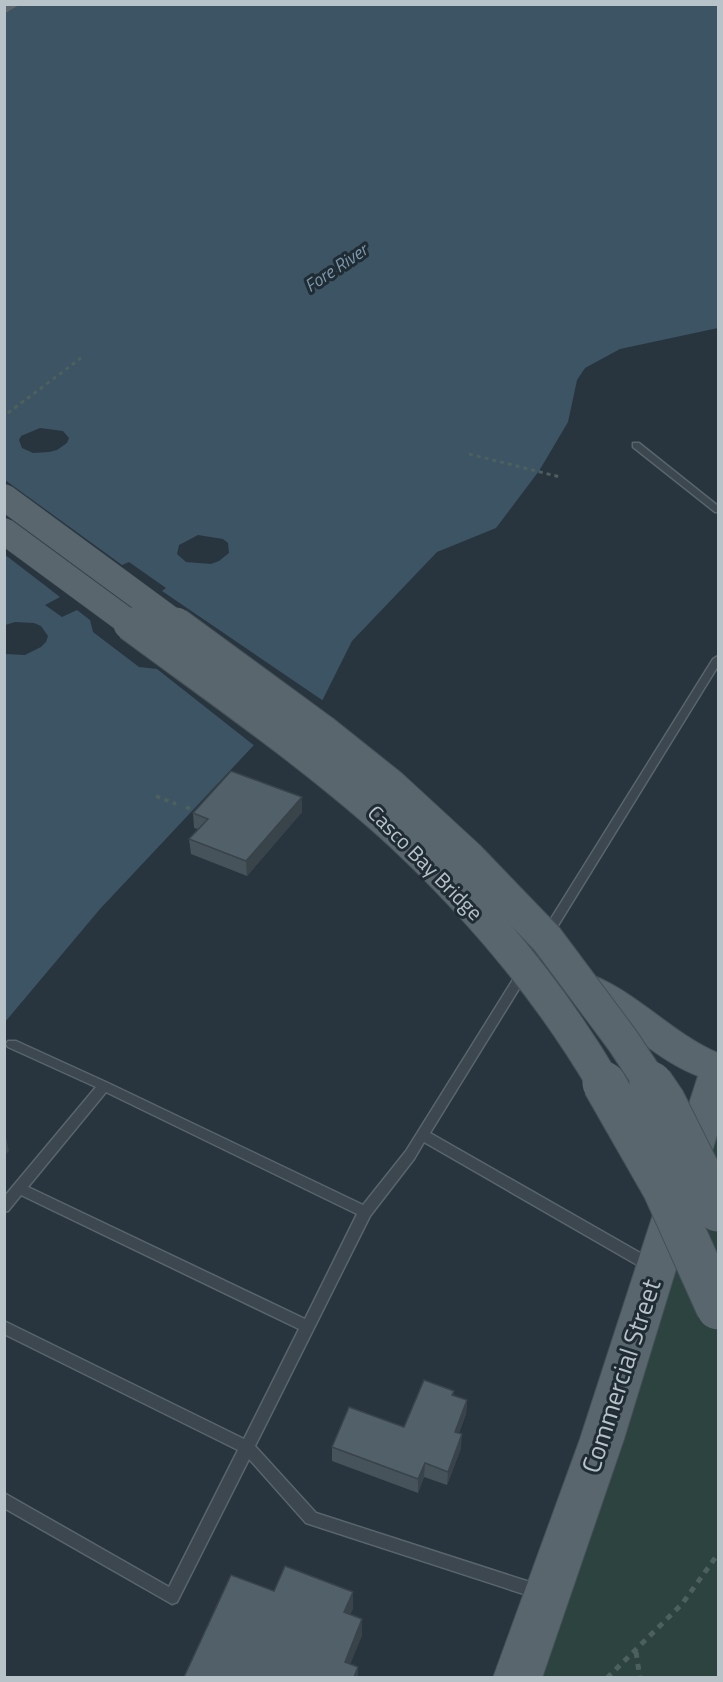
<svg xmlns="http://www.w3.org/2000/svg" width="723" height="1682" viewBox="0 0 723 1682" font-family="'Titillium Web',sans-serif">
	<rect width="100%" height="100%" fill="#28353e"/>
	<path fill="#2d4340" d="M718 1072V1677H517Z"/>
	<path fill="#3d5464" d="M5 5H718V328L620 349 585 368 577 380 568 422 539 471 496 528 437 552 352 641 322 701 254 745 100 909 5 1022Z"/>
	<g fill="#28353e">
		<path d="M40 428 63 431 69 438 67 443 57 450 49 452 33 453 22 448 19 440 21 436Z"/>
		<path d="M5 480 122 565 129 562 166 588 162 591 325 702 256 747 157 669 139 667 93 632 90 620 77 610 62 617 45 605 60 597 4 554Z"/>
		<path d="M198 535 223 539 228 543 229 553 219 561 211 564 186 562 177 554 179 545Z"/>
		<path d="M15 622 34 623 41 626 48 636 46 642 41 647 25 655 5 654V625Z"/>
	</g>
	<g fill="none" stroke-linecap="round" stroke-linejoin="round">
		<defs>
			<g id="service">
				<path d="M633 443H639L718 506V512H715L633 447Z"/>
				<path d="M718 656V666L430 1133 656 1262 658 1266 656 1270 651 1272 646 1270 424 1142 414 1159 370 1216 255 1446 316 1513 539 1585 544 1587 547 1592 544 1597 539 1599 306 1523 249 1459 177 1602 172 1604 4 1508V1493L169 1587 238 1450 4 1334V1321L244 1439 299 1329 21 1195 8 1211 4 1212V1197L96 1087 8 1047 6 1044 8 1041H16L108 1083 363 1205 406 1151 713 659ZM106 1092 357 1214 305 1319 28 1187Z"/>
			</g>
			<g id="primary">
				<path d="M4 4H21L4 14Z"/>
				<path d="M581 971C633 987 669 1032 718 1053V1132L624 1439 542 1678H493L580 1439 698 1076C662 1062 635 1036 604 1014 590 1005 572 999 563 984L568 975Z"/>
			</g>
		</defs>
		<use href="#service" stroke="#59656c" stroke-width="3"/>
		<use href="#primary" stroke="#455058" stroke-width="2"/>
		<g stroke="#4c605e" stroke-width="3" stroke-dasharray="4 4" stroke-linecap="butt">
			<path d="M8 413 81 358"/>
			<path d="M469 454 560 477"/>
		</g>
		<g stroke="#4c605e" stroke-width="4" stroke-dasharray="4.5 4.5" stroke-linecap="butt">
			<path d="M156 796 176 804"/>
			<path d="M186 807 192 810"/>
		</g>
		<g stroke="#4c605e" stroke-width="5" stroke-dasharray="6 6" stroke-linecap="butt">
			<path d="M636 1652 640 1678"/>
			<path d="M607 1678 682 1604 718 1554"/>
		</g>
		<use href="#service" fill="#3c474f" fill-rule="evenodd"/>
		<use href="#primary" fill="#5a666e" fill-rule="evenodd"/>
		<defs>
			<g id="primary-bridge-far2">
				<path d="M4 497 178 625"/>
				<path d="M4 531 132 625"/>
			</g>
			<g id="primary-bridge-far1">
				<path d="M130 624C222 692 318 758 402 835 480 908 551 993 605 1085"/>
				<path d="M176 624 322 731 391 786 468 857 547 939 623 1041 652 1085"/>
			</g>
			<g id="primary-bridge">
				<path d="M604 1083 664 1188 718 1308"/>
				<path d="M651 1083 664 1102 718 1210"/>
			</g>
		</defs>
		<use href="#primary-bridge-far2" stroke="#455058" stroke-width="27" stroke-linecap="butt"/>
		<use href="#primary-bridge-far1" stroke="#455058" stroke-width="35" stroke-linecap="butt"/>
		<use href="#primary-bridge" stroke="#455058" stroke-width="45" stroke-linecap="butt"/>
		<path stroke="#4c605e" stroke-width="3" stroke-dasharray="4 4" stroke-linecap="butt" d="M8 413 29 397"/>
		<use href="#primary-bridge-far2" stroke="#5a666e" stroke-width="26"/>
		<use href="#primary-bridge-far1" stroke="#5a666e" stroke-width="33"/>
		<use href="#primary-bridge" stroke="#5a666e" stroke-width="43"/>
	</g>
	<g fill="#46535a">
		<path d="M302 812 247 876 191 854 189 839 198 829 194 828 193 813Z"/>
		<path d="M454 1391 453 1396 467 1400 466 1414 459 1433 461 1448 447 1485 424 1477 418 1493 332 1461V1447L404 1427Z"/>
	</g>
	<g fill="#39434a">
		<path d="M302 797V812L247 876 246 861Z"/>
		<path d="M6 1137 9 1151 4 1156V1138Z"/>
		<path d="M467 1400 466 1414 454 1446 455 1432Z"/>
		<path d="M462 1434 461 1448 447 1485 448 1472Z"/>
		<path d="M425 1463 424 1477 418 1493V1479Z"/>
		<path d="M353 1592V1609L344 1629V1612Z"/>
		<path d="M362 1619V1636L345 1677V1662Z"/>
		<path d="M358 1667V1677H354Z"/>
	</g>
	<g fill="#516069" stroke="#39434a" stroke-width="1.5">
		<path d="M231 771 302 797 246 861 189 839 208 819 193 813Z"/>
		<path d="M424 1380 454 1391 452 1395 467 1400 455 1432 462 1434 448 1472 425 1463 418 1479 332 1447 349 1407 404 1427Z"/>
		<path d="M285 1566 353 1592 344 1612 362 1619 345 1662 358 1667 354 1677H184L231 1575 274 1591Z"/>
	</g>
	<g text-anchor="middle" stroke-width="6" stroke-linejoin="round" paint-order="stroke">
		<g font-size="18" font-style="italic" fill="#7b96aa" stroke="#202c34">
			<text transform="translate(336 268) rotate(-34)" y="6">Fore River</text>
		</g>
		<g font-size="21" fill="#b8c2c9" stroke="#202c34">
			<text transform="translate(425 863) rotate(45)" y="7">Casco Bay Bridge</text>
		</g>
		<g font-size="26" fill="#b8c2c9" stroke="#202c34">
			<text transform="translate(621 1376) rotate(-72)" y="9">Commercial Street</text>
		</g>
	</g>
	<rect width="723" height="1682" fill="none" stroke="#b8c2c9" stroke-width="12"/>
</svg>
